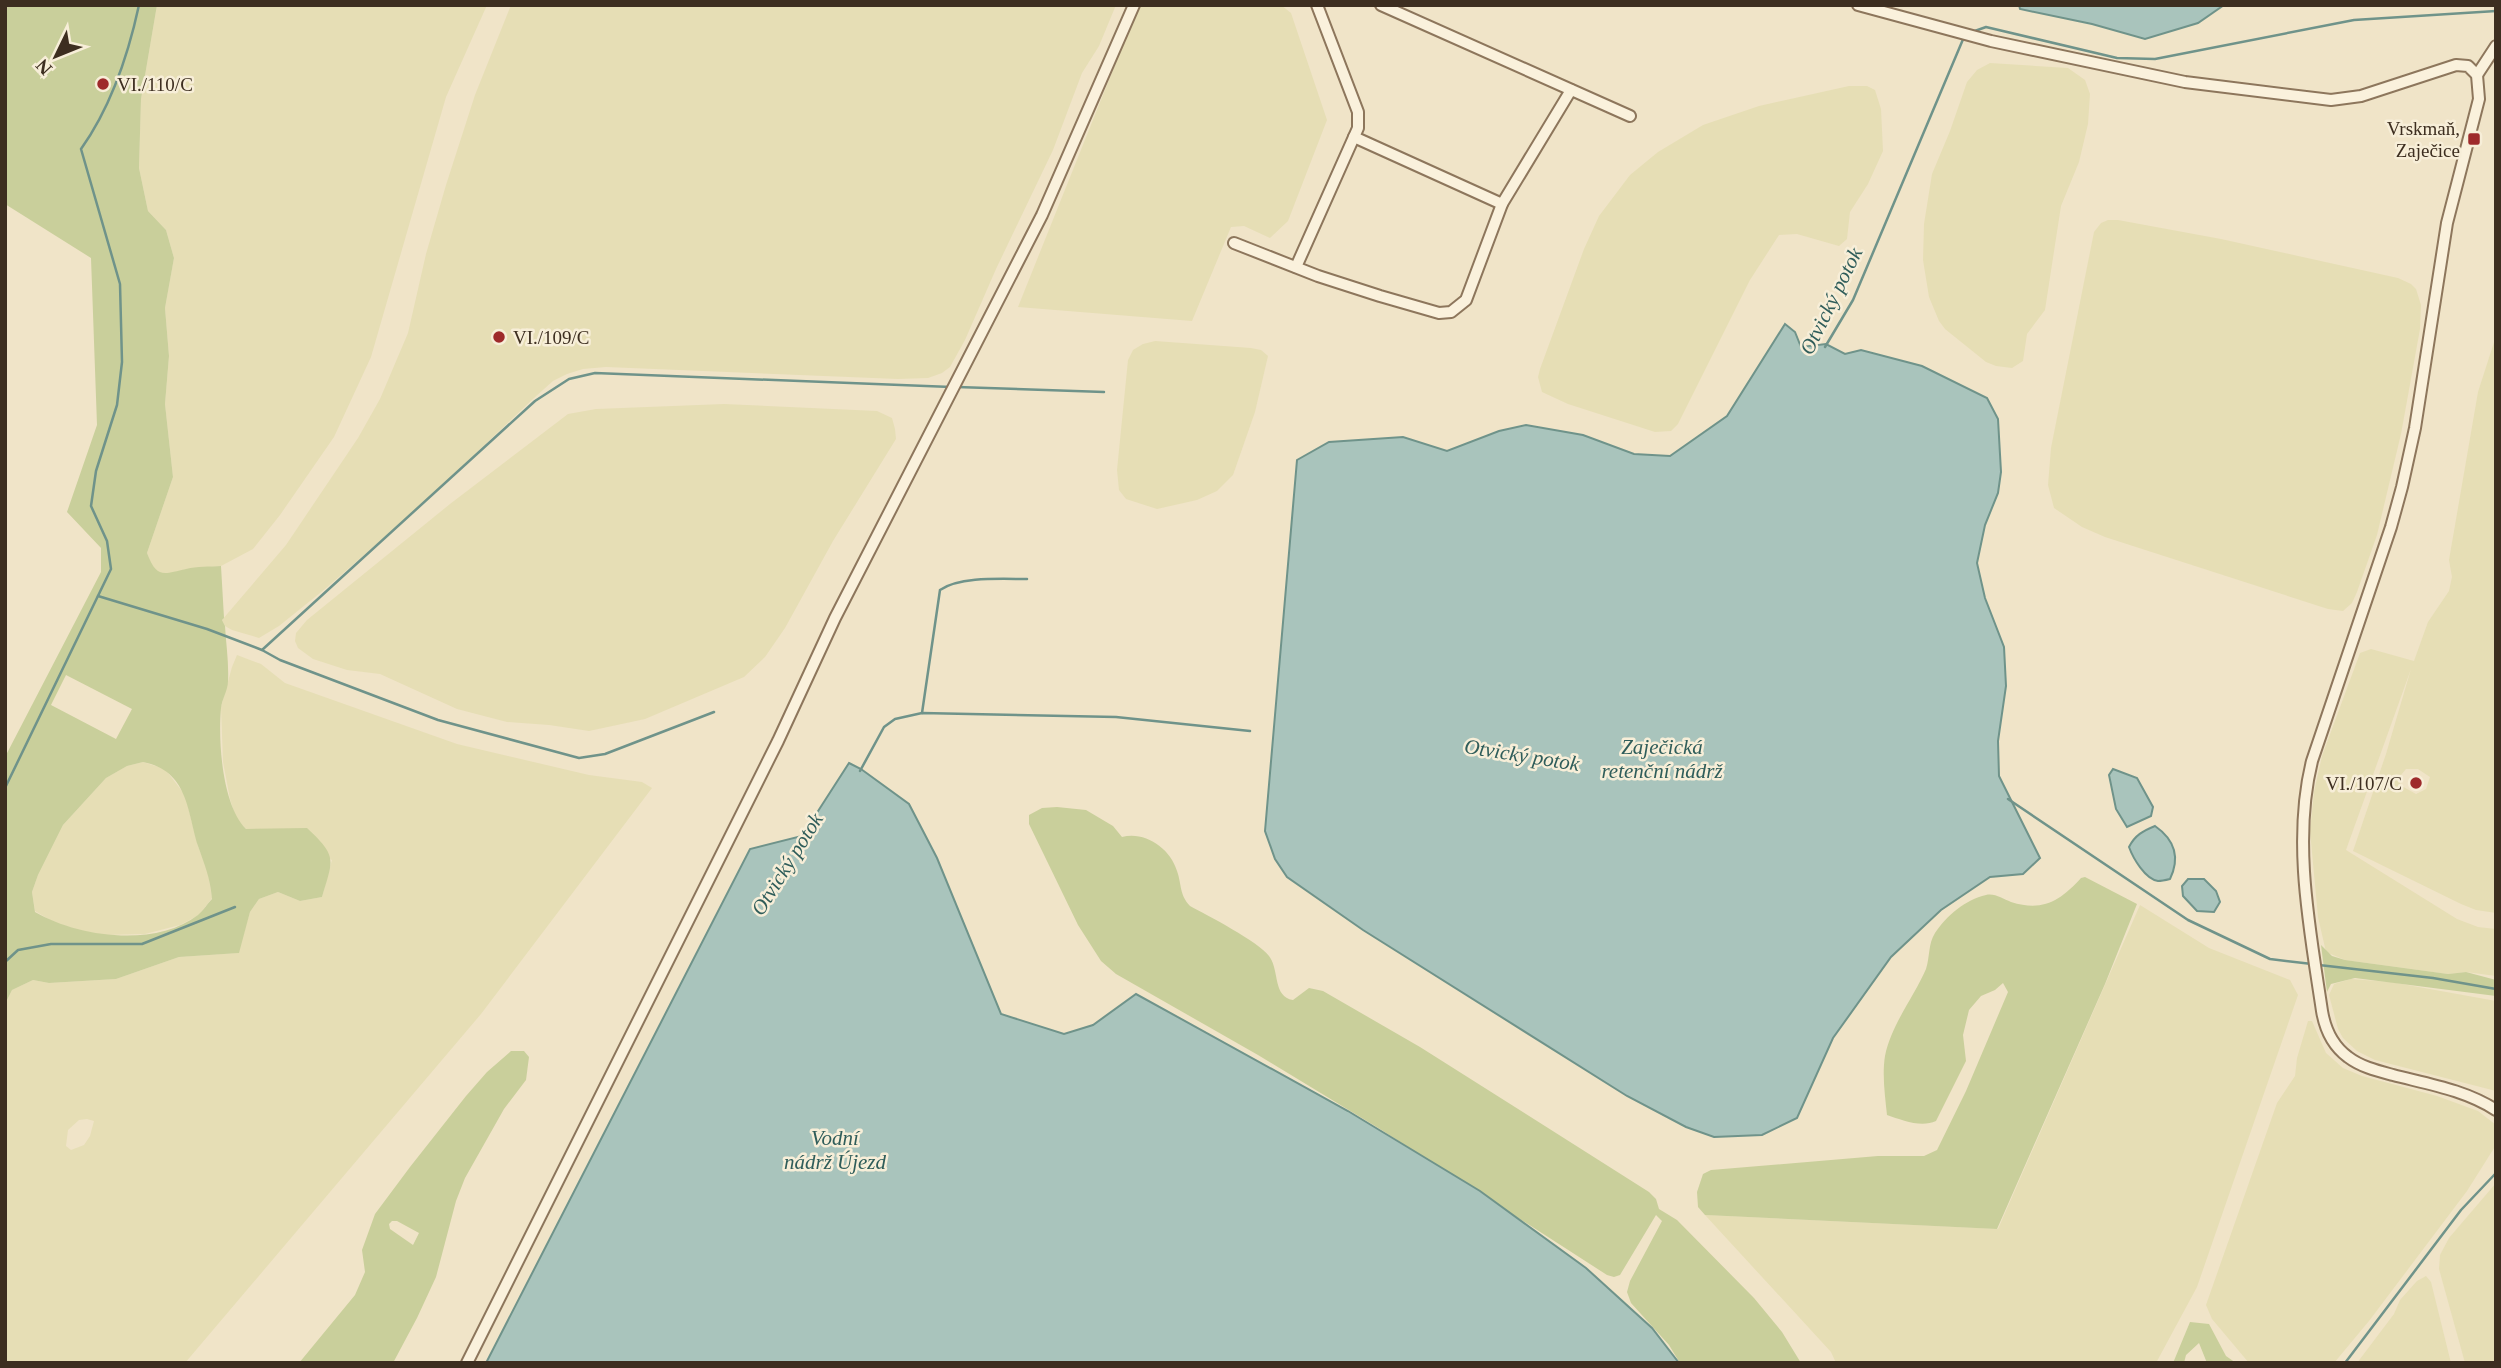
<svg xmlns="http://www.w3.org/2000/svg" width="2501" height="1368" viewBox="0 0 2501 1368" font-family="Georgia,serif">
	<rect width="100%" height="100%" fill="#f0e4c8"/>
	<g fill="#e6deb5" fill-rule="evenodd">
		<path d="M157 5H487L446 97 371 357 334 437 280 515 253 549 221 566 186 569 172 574 160 573 152 567 147 553 173 477 165 404 169 356 165 308 174 258 166 230 148 211 139 168 141 99Z"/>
		<path d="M511 5H1116L1099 46 1082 73 1053 150 996 269 965 340 950 367 942 373 928 378 898 379 606 367 583 369 567 374 553 381 534 398 418 508 325 589 279 626 259 638 232 630 225 626 222 620 286 545 358 438 380 399 408 333 426 254 446 185 475 95Z"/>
		<path d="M1139 5H1281L1291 13 1327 120 1288 221 1270 238 1244 226 1231 227 1192 321 1018 307Z"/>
		<path d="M1990 63 2068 68 2085 80 2090 94 2088 124 2079 162 2061 206 2045 310 2027 334 2023 361 2012 368 1996 366 1986 362 1945 329 1939 321 1929 297 1923 260 1924 224 1932 174 1950 131 1967 82 1977 70Z"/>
		<path d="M1849 86H1867L1875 90 1881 109 1883 151 1868 184 1850 212 1847 239 1839 246 1797 234 1779 235 1750 280 1678 424 1671 431 1655 432 1568 404 1542 392 1538 377 1540 369 1584 249 1599 216 1630 175 1658 152 1703 125 1759 106Z"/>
		<path d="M2108 220H2118L2221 239 2398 278 2411 284 2416 289 2421 305 2420 329 2401 434 2377 535 2357 592 2352 603 2343 611 2328 609 2105 537 2082 527 2054 508 2048 485 2051 448 2094 232 2101 223Z"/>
		<path d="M2496 336V913L2476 910 2461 904 2353 851 2386 754 2411 669 2346 850 2457 919 2478 927 2496 929V976L2466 972 2448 974 2345 960 2326 952 2318 917 2310 831 2314 792 2322 756 2360 653 2371 649 2414 661 2428 622 2449 591 2452 577 2449 560 2478 392ZM2406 769H2418L2430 777 2426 789 2416 794 2400 785 2401 775Z"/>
		<path d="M1155 341 1251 348 1261 350 1268 356 1255 412 1233 475 1217 491 1197 500 1157 509 1126 499 1119 490 1117 470 1128 360 1133 350 1143 344Z"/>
		<path d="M724 404 877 411 892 418 895 429 896 439 833 541 785 628 765 657 744 677 645 719 589 731 549 725 507 722 457 709 380 674 347 670 313 659 298 648 295 641 296 633 307 620 450 504 568 414 596 409Z"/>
		<path d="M237 655 261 664 285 683 457 744 589 775 642 782 652 788 481 1014 185 1363H5V1004L12 990 33 980 49 983 116 979 179 957 238 953 250 912 259 899 278 892 300 901 322 897 332 860 269 830 246 829 236 819 230 799 223 762 221 707 232 667ZM87 1119 94 1121 90 1136 84 1145 71 1150 66 1146 68 1130 79 1120Z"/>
		<path d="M143 762 165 769 185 795 198 846 208 872 212 898 199 915 180 925 145 934 104 935 78 930 55 923 35 911 32 892 38 875 63 825 106 778 127 766Z"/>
		<path d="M2140 905 2209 948 2290 980 2298 995 2197 1287 2156 1363H1836L1831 1352 1705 1215 1998 1229Z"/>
		<path d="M2351 979 2391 982 2496 1001V1091L2375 1060 2357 1051 2343 1038 2338 1029 2329 995 2334 984Z"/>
		<path d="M2308 1021H2312L2326 1053 2343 1068 2362 1076 2437 1096 2478 1111 2496 1125V1145L2467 1191 2369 1321 2334 1363H2249L2212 1319 2206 1305 2277 1103 2295 1076 2297 1058Z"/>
		<path d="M2496 1183V1363H2465L2439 1269 2440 1255 2449 1238Z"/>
		<path d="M2426 1276 2431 1282 2451 1363H2357L2394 1314 2400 1300 2417 1281Z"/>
	</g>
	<g fill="#c9cf9b" fill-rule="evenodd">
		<path d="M5 5H157L141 99 139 168 148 211 166 230 174 258 165 308 169 356 165 404 173 477 147 553C157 579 163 574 186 569 197 566 210 567 221 566L224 618 222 620 225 626C226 644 229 663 228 681 228 690 222 699 221 708 218 741 222 805 246 829L307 828C338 857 333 859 322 897L300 901 278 892 259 899 250 912 239 953 179 957 116 979 49 983 33 980 12 990 5 1004V757L101 572V548L67 512 97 425 91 258 5 204ZM66 675 132 709 116 739 51 705ZM143 762C188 771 187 810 198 846 205 866 210 877 212 899 207 904 203 911 198 915 155 948 78 937 35 912L32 892 38 875 63 825 106 778 127 766Z"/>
		<path d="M1057 807 1086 810 1113 826 1122 837C1145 831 1170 848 1177 871 1182 885 1179 894 1190 906 1207 915 1259 942 1269 956 1280 970 1272 996 1293 1000L1309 988 1323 991 1420 1047 1649 1192 1656 1199 1659 1209 1677 1220 1754 1298 1782 1332 1801 1363H1680L1669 1345 1631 1303 1627 1292 1630 1281 1662 1221 1656 1215 1620 1275 1614 1277 1607 1275 1380 1129 1258 1055 1116 974 1101 961 1078 925 1029 824V815L1042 808Z"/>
		<path d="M2085 877 2137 904 2105 984 1997 1229 1705 1215 1698 1207 1697 1192 1703 1174 1711 1170 1878 1156H1924L1937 1150 1966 1091 2008 992 2003 983 1995 990 1981 996 1969 1010 1963 1035 1966 1061 1936 1121C1921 1128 1902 1120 1887 1115 1885 1096 1882 1075 1885 1056 1891 1025 1914 997 1926 969 1930 957 1928 944 1935 933 1947 915 1965 900 1986 895 1995 893 2003 899 2011 902 2043 912 2060 901 2081 878Z"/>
		<path d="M2321 945 2332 956 2345 960 2448 974 2466 972 2496 980V996L2355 978 2331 984 2327 992Z"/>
		<path d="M511 1051H524L529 1057 526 1080 504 1109 465 1178 456 1201 436 1277 417 1318 393 1363H299L355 1295 365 1272 362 1250 375 1214 410 1167 466 1096 487 1072ZM392 1221H397L419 1233 413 1245 390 1229 389 1224Z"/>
		<path d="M2190 1322 2209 1324 2226 1356 2236 1363H2207L2199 1343 2186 1355 2184 1363H2173Z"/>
	</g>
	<g fill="#a9c4bc" stroke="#6f938a" stroke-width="2">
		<path d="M2019 5H2224L2198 23 2145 39 2092 24 2020 9Z"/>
		<path d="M1785 324 1795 332 1801 347 1826 344 1845 354 1861 350 1922 366 1987 398 1998 419 2001 472 1998 493 1985 525 1977 563 1985 598 2004 647 2006 686 1998 741 1999 776 2040 858 2023 874 1990 877 1941 910 1891 957 1833 1038 1797 1118 1762 1135 1714 1137 1686 1127 1627 1096 1363 930 1287 877 1275 859 1265 831 1297 460 1329 442 1403 437 1447 451 1499 431 1526 425 1583 435 1634 454 1670 456 1727 416Z"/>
		<path d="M849 763 861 769 909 804 937 858 1001 1014 1064 1034 1093 1025 1136 994 1348 1111 1480 1191 1586 1268 1652 1328 1679 1363H486L750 849 802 836Z"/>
		<path d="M2113 769 2137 778 2153 807 2151 816 2127 827 2116 809 2109 775Z"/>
		<path d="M2155 826C2175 840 2180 858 2170 879 2166 880 2162 881 2158 881 2145 879 2133 858 2129 847 2135 835 2143 831 2155 826Z"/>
		<path d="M2188 879H2204L2216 891 2220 902 2214 912 2197 911 2183 896 2182 886Z"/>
	</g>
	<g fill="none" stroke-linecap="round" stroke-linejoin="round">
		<g stroke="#6f938a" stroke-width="2.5">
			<path d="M1972 32 1986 27 2117 58 2155 59 2354 20 2496 11"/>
			<path d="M1825 347 1853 300 1964 37"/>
			<path d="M957 387 1104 392"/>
			<path d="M98 596 207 629 262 650 535 401 569 379 595 373 951 387"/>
			<path d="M262 650 280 660 438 720 579 758 605 754 714 712"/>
			<path d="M922 713 940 590C960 576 1003 579 1027 579"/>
			<path d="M860 771 884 727 895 719 922 713 1116 717 1250 731"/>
			<path d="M5 788 111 569 107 541 91 506 96 471 117 405 122 362 120 284 81 149C111 107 128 56 139 5"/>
			<path d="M2008 799 2188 920 2270 959 2312 964"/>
			<path d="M5 962 18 950 51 944H142L235 907"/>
			<path d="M2319 965 2433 978 2496 989"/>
			<path d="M2345 1363 2461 1210 2496 1173"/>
		</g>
		<defs>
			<g id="minor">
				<path d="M1381 5 1630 116"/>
				<path d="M1858 5 1991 41 2185 82 2331 100 2361 96 2456 65 2468 66 2477 75 2479 99 2447 223 2415 428 2402 487 2391 527 2312 761C2292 841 2310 930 2322 1011 2325 1029 2333 1046 2348 1057 2361 1067 2378 1071 2393 1075 2428 1084 2465 1090 2496 1110"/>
				<path d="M2477 75 2496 46"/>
				<path d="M1354 137 1502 204"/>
				<path d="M1234 243 1318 276 1380 296 1439 313 1451 312 1466 300 1502 204 1571 90"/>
				<path d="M1296 267 1358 128V112L1317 5"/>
				<path d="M467 1363 778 741 835 618 1042 215 1134 5"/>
			</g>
		</defs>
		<use href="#minor" stroke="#8d765c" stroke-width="14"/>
		<use href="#minor" stroke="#faf1dc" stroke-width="10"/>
	</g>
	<g fill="#9e2a2b" stroke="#f7eed8" stroke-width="2.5">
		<circle cx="103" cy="84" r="7"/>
		<rect x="2467" y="132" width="14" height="14" rx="3.5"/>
		<circle cx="499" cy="337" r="7"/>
		<circle cx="2416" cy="783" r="7"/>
	</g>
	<g text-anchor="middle" stroke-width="5" stroke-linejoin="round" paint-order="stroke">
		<g font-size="19" fill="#3d2e20" stroke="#f7eed8" text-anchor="start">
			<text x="117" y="91">VI./110/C</text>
			<text x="2460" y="135" text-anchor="end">Vrskmaň,<tspan x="2460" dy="22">Zaječice</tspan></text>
			<text x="513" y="344">VI./109/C</text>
			<text x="2402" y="790" text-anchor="end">VI./107/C</text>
		</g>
		<g font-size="21" font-style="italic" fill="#2f5d5a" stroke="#f7eed8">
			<text transform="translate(1831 301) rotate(-64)" y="7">Otvický potok</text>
			<text x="1662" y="754">Zaječická<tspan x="1662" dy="24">retenční nádrž</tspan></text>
			<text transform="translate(1522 755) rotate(9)" y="7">Otvický potok</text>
			<text transform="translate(787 864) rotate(-58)" y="7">Otvický potok</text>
			<text x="835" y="1145">Vodní<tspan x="835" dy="24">nádrž Újezd</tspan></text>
		</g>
	</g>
	<rect width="2501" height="1368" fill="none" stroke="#3d2e20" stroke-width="14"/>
	<g transform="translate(56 56) rotate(227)" stroke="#f7eed8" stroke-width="5" paint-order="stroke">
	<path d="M0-5L12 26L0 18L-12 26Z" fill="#3d2e20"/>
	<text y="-10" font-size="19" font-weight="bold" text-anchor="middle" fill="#3d2e20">N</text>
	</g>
</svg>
